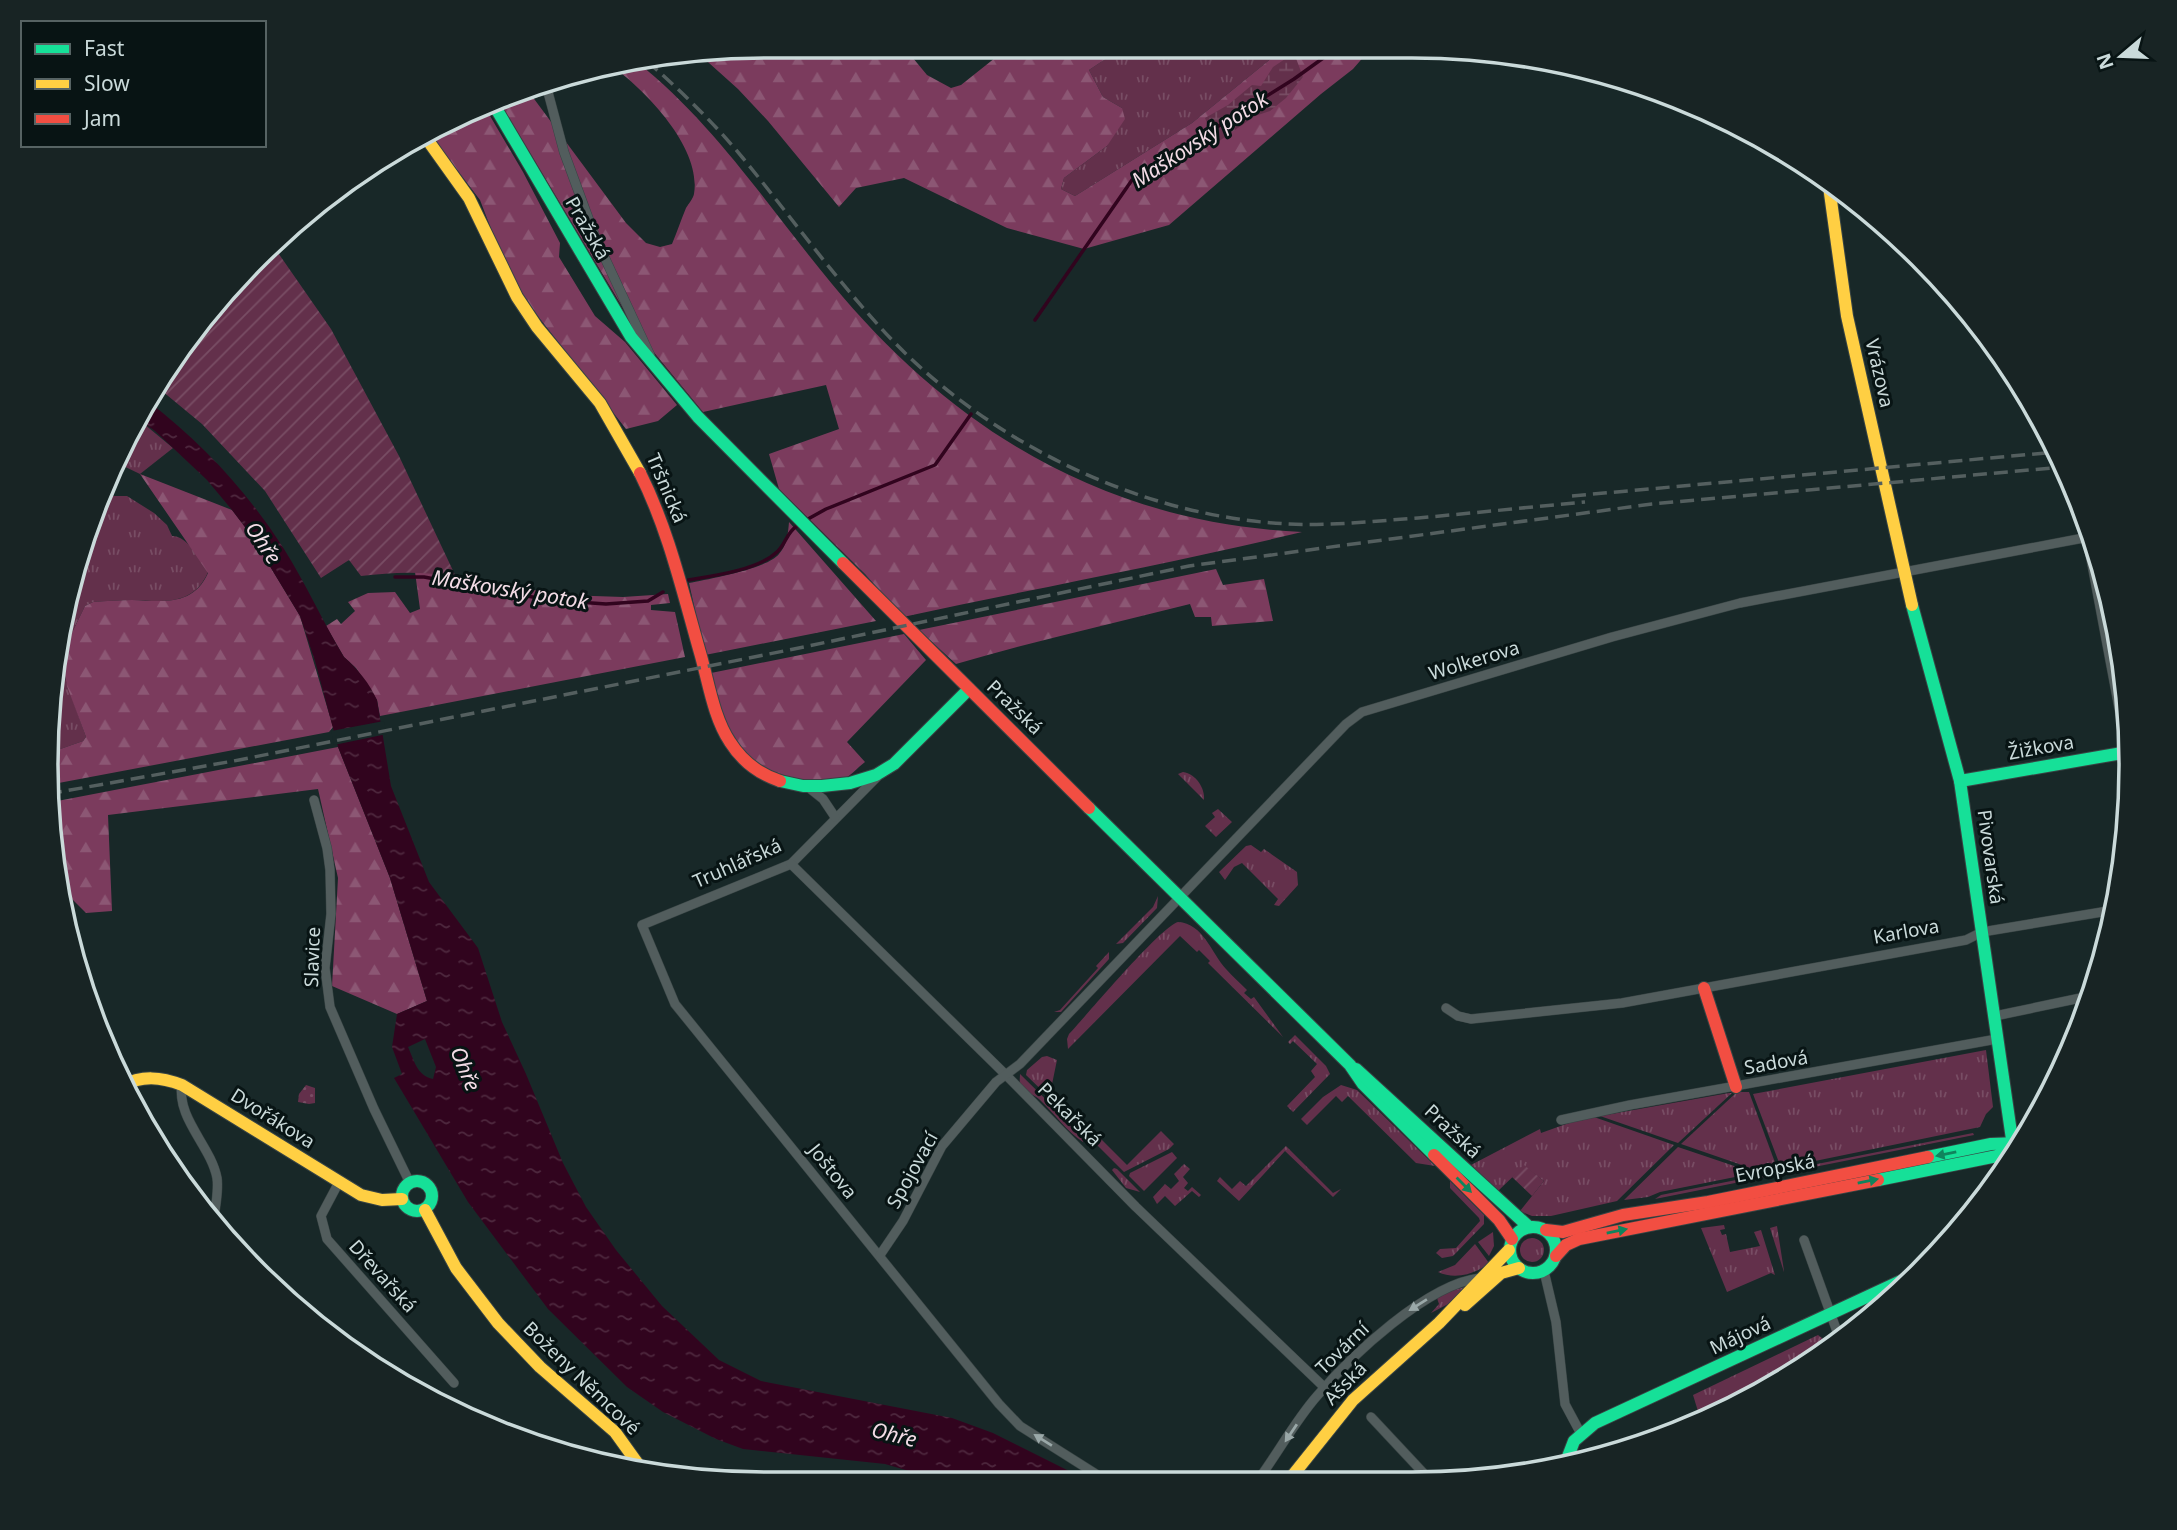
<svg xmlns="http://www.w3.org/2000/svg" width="2177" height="1530" viewBox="0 0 2177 1530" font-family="'Noto Sans',sans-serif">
	<defs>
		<pattern id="grass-tufts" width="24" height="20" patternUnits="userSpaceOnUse" patternTransform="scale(1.75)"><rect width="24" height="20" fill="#63304b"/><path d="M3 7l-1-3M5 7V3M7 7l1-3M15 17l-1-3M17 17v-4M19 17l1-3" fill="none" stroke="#784d64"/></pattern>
		<pattern id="forest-firs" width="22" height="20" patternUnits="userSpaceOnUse" patternTransform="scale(1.75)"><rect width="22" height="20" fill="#7b3b5d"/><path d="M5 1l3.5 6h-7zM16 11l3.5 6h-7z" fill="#8c5774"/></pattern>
		<pattern id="wetland-marsh" width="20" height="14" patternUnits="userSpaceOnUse" patternTransform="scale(1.75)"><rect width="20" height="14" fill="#63304b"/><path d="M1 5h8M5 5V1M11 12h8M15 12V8" fill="none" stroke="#784d64"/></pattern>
		<pattern id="park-dots" width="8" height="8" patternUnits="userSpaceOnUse" patternTransform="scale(1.75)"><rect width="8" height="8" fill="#63304b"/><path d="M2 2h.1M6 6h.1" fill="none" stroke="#784d64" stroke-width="1.8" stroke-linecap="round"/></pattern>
		<pattern id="garden-furrows" width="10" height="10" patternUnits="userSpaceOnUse" patternTransform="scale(1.75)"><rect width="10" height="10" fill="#63304b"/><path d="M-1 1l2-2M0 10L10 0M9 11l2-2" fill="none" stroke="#784d64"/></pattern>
		<pattern id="water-ripples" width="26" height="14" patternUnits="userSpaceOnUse" patternTransform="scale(1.75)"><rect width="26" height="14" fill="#31041e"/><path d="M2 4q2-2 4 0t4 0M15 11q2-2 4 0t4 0" fill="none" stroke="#4e283e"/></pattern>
	</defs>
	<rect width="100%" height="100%" fill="#182828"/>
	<g fill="url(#grass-tufts)">
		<path d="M1169 46H1297L1273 57 1192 123 1075 196 1061 189 1064 178 1107 146 1122 108 1103 97 1089 70 1110 56H1133Z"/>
		<path d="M138 419 173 448 140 474 115 462Z"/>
		<path d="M103 484 105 491 111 496H127L154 513 167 525 172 536C188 536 200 560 208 572 193 607 162 601 132 600 119 600 106 601 93 602L85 606 67 643 65 678 86 737 83 741 49 753 52 671Z"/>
		<path d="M1183 772C1196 774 1205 788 1204 800L1178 774Z"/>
		<path d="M1218 809 1232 822 1216 837 1205 826 1215 817 1212 813Z"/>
		<path d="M1251 845 1261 852 1264 849 1297 872 1298 885 1279 906 1274 905 1278 899 1242 863 1234 867 1225 880 1219 872 1246 846Z"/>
		<path d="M1158 896 1157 908 1123 943 1116 944 1153 907Z"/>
		<path d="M1178 922C1203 923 1212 954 1226 969 1232 976 1240 983 1247 990L1244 993 1251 999 1254 997 1283 1037 1208 963 1210 961 1199 950 1197 952 1180 936 1068 1049 1067 1039 1069 1034C1088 1014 1159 928 1178 922Z"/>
		<path d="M1109 952V959L1061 1012H1054L1060 1010 1098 968 1096 966Z"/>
		<path d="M1295 1035 1326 1066 1330 1074 1293 1112 1287 1106 1315 1077 1311 1071 1317 1064 1293 1041 1290 1044 1288 1042Z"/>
		<path d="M1986 1050 1993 1107 1986 1114 1980 1127 1781 1168 1753 1094Z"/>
		<path d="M1042 1057 1047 1056 1057 1060 1051 1089 1127 1165 1161 1131 1174 1144 1169 1149 1124 1172 1096 1144 1098 1141 1093 1135 1090 1137 1026 1075 1027 1070Z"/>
		<path d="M1020 1074 1085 1138 1083 1142C1067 1132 1054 1113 1039 1099 1033 1094 1025 1093 1021 1085 1019 1082 1020 1078 1020 1074Z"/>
		<path d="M1341 1085 1357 1090 1435 1166 1416 1163 1348 1096 1342 1102 1336 1096 1307 1125 1301 1119 1323 1097Z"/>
		<path d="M1737 1092H1749L1777 1168 1762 1172 1681 1144Z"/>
		<path d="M1729 1093H1732L1678 1143 1600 1116Z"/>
		<path d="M1594 1117 1674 1145 1617 1201 1551 1216H1532L1520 1211 1544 1181 1524 1166 1498 1191 1471 1165 1540 1129 1541 1133 1580 1119Z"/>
		<path d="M1973 1133 1974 1135 1655 1199 1661 1195Z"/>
		<path d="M1286 1146 1333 1193 1341 1189 1333 1197 1285 1151 1239 1201 1217 1181 1220 1177 1232 1189 1240 1181 1246 1186Z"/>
		<path d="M1678 1147 1755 1173 1660 1192 1648 1197 1624 1200Z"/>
		<path d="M1172 1152 1177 1158 1144 1191 1129 1176 1130 1173Z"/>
		<path d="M1184 1164 1190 1169 1183 1177 1188 1183 1184 1188 1188 1191 1192 1187 1201 1195 1199 1197 1192 1191 1175 1206 1165 1196 1157 1204 1153 1197 1165 1184 1171 1189 1179 1181 1174 1174Z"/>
		<path d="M1114 1168 1117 1169 1140 1192 1126 1188 1112 1170Z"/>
		<path d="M1450 1181 1484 1215V1224L1453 1256 1442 1258 1436 1253 1440 1249 1456 1248 1480 1221 1479 1218 1450 1188Z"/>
		<path d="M1724 1225 1725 1229 1720 1230 1722 1235 1726 1234 1730 1252 1760 1246 1754 1232 1761 1230 1775 1275 1771 1273 1727 1292 1701 1228Z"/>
		<path d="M1777 1226 1784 1271V1272L1770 1228Z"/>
		<path d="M1493 1232 1494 1246 1489 1256 1478 1242Z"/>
		<circle cx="1532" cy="1250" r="12"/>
		<path d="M1475 1244 1489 1263C1476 1274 1455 1280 1438 1272L1455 1265Z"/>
		<path d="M1465 1287 1452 1302 1431 1313 1439 1304 1437 1298 1448 1291Z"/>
		<path d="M1818 1335 1822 1338 1826 1347 1730 1410 1701 1421 1693 1395Z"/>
	</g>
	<g fill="url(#forest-firs)">
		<path d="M765 46H903L927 75 951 88 961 85 1010 46H1169L1133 56H1110L1089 70 1103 97 1122 108 1125 119 1107 146 1064 178 1061 189 1075 196 1192 123 1273 57 1297 46H1373L1353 69 1321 94 1169 225 1084 249 1007 228 904 178 856 188 839 207 768 121 738 89 699 54Z"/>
		<path d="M637 62C715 124 769 208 832 284 955 433 1108 523 1302 532 1170 564 1036 588 903 617L865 574 779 489 769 454 839 429 826 385 703 412 638 333 497 98 526 88 626 223 646 243 660 247 672 244C677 232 681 220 686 208 689 203 693 199 694 194 702 148 646 91 612 66Z"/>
		<path d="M483 104 523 172 560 243 559 257 595 316 625 342 677 405 658 421 626 429 530 306 506 268 480 200 429 133Z"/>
		<path d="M140 474 232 510 251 535 300 616 333 727 329 732 48 785 49 753 83 741 86 737 67 686 63 665 67 643 85 606 93 602C106 601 119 600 132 600 162 601 193 607 208 573Z"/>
		<path d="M789 522 876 621 705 655 689 583C709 579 767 569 779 554 787 545 788 534 789 522Z"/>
		<path d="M1216 569 1223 585 1264 579 1273 621 1212 626 1211 617H1195L1190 604C1112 624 1033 641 956 664L919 630Z"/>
		<path d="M415 572H427L564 595 623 597 668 594 670 603 651 605V610L675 612 685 657 380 716 377 700 356 668 344 657 326 626 337 619 341 624 355 611 348 602 368 593 395 592 410 613 420 609Z"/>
		<path d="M904 634 926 660 847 742 865 762C858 767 848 779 839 781 810 787 758 773 740 749 723 727 717 699 711 673Z"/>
		<path d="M338 747 390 878 427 1001 397 1014 332 986 338 878 318 789 108 815 112 911 86 913 56 883 47 803Z"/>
	</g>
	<path fill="url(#wetland-marsh)" d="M1294 53 1303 77 1286 98 1270 111 1255 116 1215 144 1205 118 1228 105 1252 85 1261 86 1273 67Z"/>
	<path fill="url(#park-dots)" d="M306 1085 315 1088V1103L309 1104 298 1102 299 1094Z"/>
	<g fill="url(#garden-furrows)">
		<path d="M274 247 331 329 399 456 456 577C423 571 394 572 361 576L349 560 321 578 265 491 202 424 156 386 167 366 224 291Z"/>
		<path d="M1524 1165 1544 1181 1532 1196 1512 1177Z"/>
	</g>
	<path fill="url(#water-ripples)" fill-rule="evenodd" d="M148 401C202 443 247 491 284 549 306 584 323 622 344 657 358 669 369 683 377 700L391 786 429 882 478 948 502 1022 526 1074 563 1163 586 1207 616 1250 662 1306 719 1360 761 1381 952 1418 993 1433 1089 1481 947 1482 885 1464 743 1449 716 1439 663 1412 627 1387 548 1309 468 1202 394 1078 402 1074 392 1047 397 1014 427 1001 390 878 338 747 315 661 300 616 251 535 232 510 207 480 155 431 138 419ZM425 1039 436 1067 433 1079C417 1076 414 1060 408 1047Z"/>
	<path fill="#182828" d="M384 721 387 734 334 745 331 731Z"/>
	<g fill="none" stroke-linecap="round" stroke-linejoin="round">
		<g stroke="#31041e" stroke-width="3.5">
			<path d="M1035 320 1132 180 1294 79 1326 56 1335 46"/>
			<path d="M808 519 826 509 935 465 971 414"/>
			<path d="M395 577H424L549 600 606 604 648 601 663 592"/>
			<path d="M688 580C713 576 758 570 777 552 786 544 786 533 797 526"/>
		</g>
		<defs>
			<g id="street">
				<path d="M545 81 564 152 596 239 650 355"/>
				<path d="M2087 538 2128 756"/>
				<path d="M877 777 791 864 642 925 675 1004 999 1404 1020 1426 1107 1481"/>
				<path d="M808 787 823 799 835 817"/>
				<path d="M314 800 327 848 330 870 331 914 325 968 330 1007 374 1109 410 1183"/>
				<path d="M791 864 1006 1075 1136 1207 1325 1388"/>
				<path d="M1446 1008 1458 1016 1471 1019 1622 1003 1966 940 1982 932 2114 910"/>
				<path d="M1995 1016 2090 996"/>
				<path d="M182 1084C176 1118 211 1146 217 1178 219 1192 215 1209 213 1223"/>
				<path d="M1561 1120 1630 1105 1997 1039"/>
				<path d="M339 1182 321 1216 327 1239 454 1383"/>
				<path d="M1804 1240 1839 1337"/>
				<path d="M880 1255 903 1221 942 1146 996 1082 1020 1064 1346 724 1362 712 1612 637 1740 603 2094 536"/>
				<path d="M1544 1271 1556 1322 1565 1404 1580 1432"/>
				<path d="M1371 1417 1429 1479"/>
				<path d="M1258 1480C1278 1453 1295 1421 1317 1396 1351 1356 1427 1284 1480 1278"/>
			</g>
			<g id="fast">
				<path d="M491 100 631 337 698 417 843 563"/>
				<path d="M1912 605 1960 781 2014 1153"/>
				<path d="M780 781 803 786H822L850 783 876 775 894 764 969 689"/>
				<path d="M1960 781 2128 752"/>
				<path d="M1089 808 1350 1065 1363 1084 1434 1155"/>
				<path d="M1356 1069 1529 1227"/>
				<path d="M1928 1157 1991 1144 2019 1143"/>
				<path d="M1878 1180 1997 1156 2013 1144"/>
				<circle cx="417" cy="1196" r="15"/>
				<circle cx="1533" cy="1250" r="23"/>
				<path d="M1564 1467 1574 1441 1595 1423 1916 1274"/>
			</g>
			<g id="slow">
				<path d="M424 135 469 198 517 297 537 327 600 403 640 473"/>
				<path d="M1828 179 1847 316 1912 605"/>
				<path d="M122 1086C142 1075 161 1077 182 1085L361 1195 382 1200 402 1199"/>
				<path d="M425 1210 456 1268 498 1323 540 1367 615 1432 643 1471"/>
				<path d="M1465 1305 1501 1273 1519 1268"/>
				<path d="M1289 1480 1353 1400 1439 1323 1509 1250"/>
			</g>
			<g id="jam">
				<path d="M640 473C669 531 683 594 701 656 709 685 714 718 730 742 742 761 759 774 780 781"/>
				<path d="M843 563 1089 808"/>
				<path d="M1704 988 1736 1087"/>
				<path d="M1434 1155 1499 1220 1512 1239"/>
				<path d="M1546 1230 1563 1232 1623 1215 1708 1202 1928 1157"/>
				<path d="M1556 1256 1566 1245 1579 1239 1878 1180"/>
			</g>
		</defs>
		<use href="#street" stroke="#384444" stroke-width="10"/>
		<use href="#fast" stroke="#384444" stroke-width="14"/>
		<use href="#slow" stroke="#384444" stroke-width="14"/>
		<use href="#jam" stroke="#384444" stroke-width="14"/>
		<use href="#street" stroke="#525d5d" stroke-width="9"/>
		<use href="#fast" stroke="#16e098" stroke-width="12"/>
		<use href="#slow" stroke="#ffcf43" stroke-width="12"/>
		<use href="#jam" stroke="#f24e42" stroke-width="12"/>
		<g stroke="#545f5f" stroke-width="3.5" stroke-dasharray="14 7" stroke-linecap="butt">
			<path d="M647 61C681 91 713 122 742 157 788 213 831 273 880 327 981 439 1138 517 1289 524 1332 526 1375 521 1418 518 1474 513 1530 507 1585 502"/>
			<path d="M1572 496 2056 452"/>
			<path d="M48 794 239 760 794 649 1189 566 1652 504 2063 467"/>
		</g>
	</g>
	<defs><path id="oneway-solid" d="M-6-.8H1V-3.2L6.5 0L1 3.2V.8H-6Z" transform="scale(1.75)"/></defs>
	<g fill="#10845d">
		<use href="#oneway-solid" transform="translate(1946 1154) rotate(168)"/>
		<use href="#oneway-solid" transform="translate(1868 1181) rotate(-11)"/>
		<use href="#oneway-solid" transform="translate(1464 1185) rotate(45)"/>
		<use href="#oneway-solid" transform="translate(1617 1231) rotate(-11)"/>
	</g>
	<g fill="#9aa8a8">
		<use href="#oneway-solid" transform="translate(1418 1305) rotate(148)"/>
		<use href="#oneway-solid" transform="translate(1291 1433) rotate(124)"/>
		<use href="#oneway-solid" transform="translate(1043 1440) rotate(-148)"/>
	</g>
	<g text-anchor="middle" stroke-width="6" stroke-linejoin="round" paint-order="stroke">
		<g font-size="19" fill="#cadada" stroke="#081414">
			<text transform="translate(588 228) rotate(60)" y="7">Pražská</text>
			<text transform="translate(1880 373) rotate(77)" y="7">Vrázova</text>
			<text transform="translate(667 488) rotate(67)" y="7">Tršnická</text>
			<text transform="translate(1474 660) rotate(-17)" y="7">Wolkerova</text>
			<text transform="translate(1015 707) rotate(44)" y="7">Pražská</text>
			<text transform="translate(2041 747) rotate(-10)" y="7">Žižkova</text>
			<text transform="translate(1991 857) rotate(82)" y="7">Pivovarská</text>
			<text transform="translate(737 863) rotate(-24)" y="7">Truhlářská</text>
			<text transform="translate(1906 931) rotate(-10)" y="7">Karlova</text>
			<text transform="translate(312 957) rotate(-88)" y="7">Slavice</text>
			<text transform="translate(1776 1062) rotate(-10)" y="7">Sadová</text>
			<text transform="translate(1070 1114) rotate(45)" y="7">Pekařská</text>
			<text transform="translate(273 1118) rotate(32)" y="7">Dvořákova</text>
			<text transform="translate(1453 1131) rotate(43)" y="7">Pražská</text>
			<text transform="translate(1775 1168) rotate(-11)" y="7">Evropská</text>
			<text transform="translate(912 1170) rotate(-61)" y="7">Spojovací</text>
			<text transform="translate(833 1171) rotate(51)" y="7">Joštova</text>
			<text transform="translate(383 1276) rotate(48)" y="7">Dřevařská</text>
			<text transform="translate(1740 1335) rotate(-25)" y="7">Májová</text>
			<text transform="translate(1342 1348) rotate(-44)" y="7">Tovární</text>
			<text transform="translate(582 1378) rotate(44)" y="7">Boženy Němcové</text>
			<text transform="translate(1345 1383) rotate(-46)" y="7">Ašská</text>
		</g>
		<g font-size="21" font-style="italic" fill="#f3dce6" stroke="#081414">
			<text transform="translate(1200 140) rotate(-33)" y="7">Maškovský potok</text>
			<text transform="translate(263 543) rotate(56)" y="7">Ohře</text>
			<text transform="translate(510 590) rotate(9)" y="7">Maškovský potok</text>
			<text transform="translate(465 1069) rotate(68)" y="7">Ohře</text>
			<text transform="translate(894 1435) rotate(14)" y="7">Ohře</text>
		</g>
	</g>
	<path d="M0 0H2177V1530H0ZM765 58H1412A707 707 0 0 1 2119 765V765A707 707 0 0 1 1412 1472H765A707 707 0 0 1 58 765V765A707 707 0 0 1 765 58Z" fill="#182424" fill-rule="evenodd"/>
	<path fill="none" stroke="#cadada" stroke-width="3.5" d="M765 58H1412A707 707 0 0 1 2119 765V765A707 707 0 0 1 1412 1472H765A707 707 0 0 1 58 765V765A707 707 0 0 1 765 58Z"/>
	<rect x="21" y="21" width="245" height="126" fill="#081414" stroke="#566363" stroke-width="2"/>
	<rect x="35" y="44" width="35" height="10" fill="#16e098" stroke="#566363" stroke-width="2"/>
	<text x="84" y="56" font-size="21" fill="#cadada">Fast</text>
	<rect x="35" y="79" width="35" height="10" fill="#ffcf43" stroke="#566363" stroke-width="2"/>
	<text x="84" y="91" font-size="21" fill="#cadada">Slow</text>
	<rect x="35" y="114" width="35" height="10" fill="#f24e42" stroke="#566363" stroke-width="2"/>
	<text x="84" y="126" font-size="21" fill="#cadada">Jam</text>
	<g transform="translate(2121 56) rotate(251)" stroke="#081414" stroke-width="5" paint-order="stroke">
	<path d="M0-5L12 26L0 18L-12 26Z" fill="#cadada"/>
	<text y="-10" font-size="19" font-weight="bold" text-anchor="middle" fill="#cadada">N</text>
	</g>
</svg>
